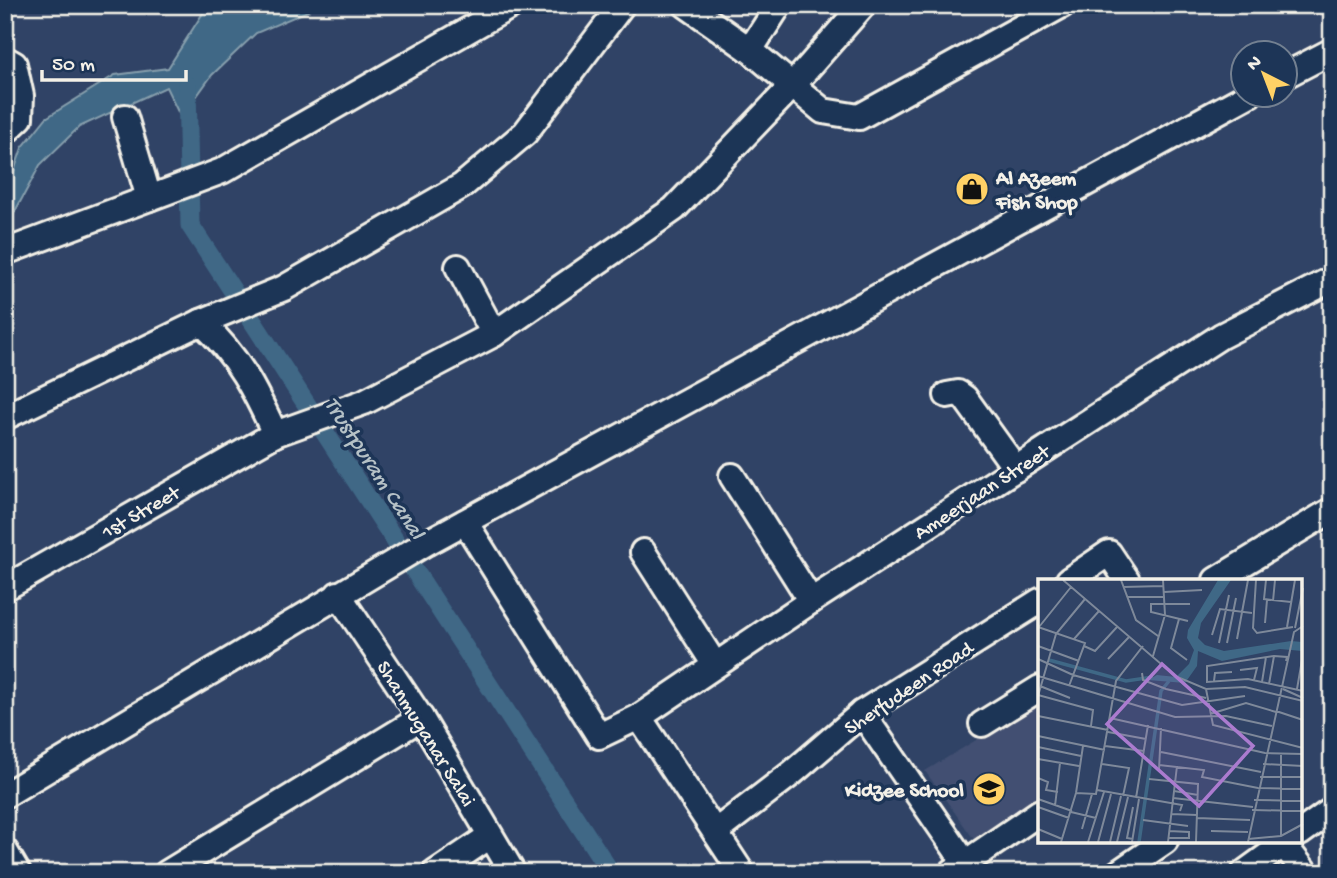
<svg xmlns="http://www.w3.org/2000/svg" width="1337" height="878" viewBox="0 0 1337 878" font-family="'Gochi Hand',sans-serif">
	<rect width="100%" height="100%" fill="#304366"/>
	<filter id="ink" filterUnits="userSpaceOnUse"><feTurbulence type="fractalNoise" baseFrequency=".0143" numOctaves="2"/><feDisplacementMap in="SourceGraphic" scale="14" xChannelSelector="R" yChannelSelector="G"/><feConvolveMatrix kernelMatrix="1 2 1 2 8 2 1 2 1" color-interpolation-filters="sRGB"/></filter>
	<g filter="url(#ink)">
		<path fill="#425072" d="M1039 702V807L983 852 925 771Z"/>
		<path fill="#3f6886" stroke="#879fad" stroke-width="2" d="M208 5H314L308 11 256 33 212 75 181 118 166 87 79 127 40 165 5 230 10 183 22 148 46 118 115 75 168 68Z"/>
		<g fill="none" stroke-linecap="round" stroke-linejoin="round">
			<path stroke="#3f6886" stroke-width="19" d="M187 85 190 225 611 873"/>
			<defs>
				<g id="minor">
					<path d="M686 5 750 50 823 111 859 117 1062 5"/>
					<path d="M750 50 779 5"/>
					<path d="M5 59 14 64 21 96 20 118 5 132"/>
					<path d="M1284 76 1332 51"/>
					<path d="M125 117 149 198"/>
					<path d="M5 252 222 171 512 5"/>
					<path d="M458 267 494 334"/>
					<path d="M201 322C238 356 255 390 275 434"/>
					<path d="M947 395 958 393 965 398 1016 469"/>
					<path d="M5 417 201 322 284 288 462 186 525 133 622 5"/>
					<path d="M732 476 811 601"/>
					<path d="M465 522 599 736 639 717 811 601 1221 336 1332 279"/>
					<path d="M643 552 715 665"/>
					<path d="M1069 580 1109 553 1127 580"/>
					<path d="M1216 580 1332 510"/>
					<path d="M5 588 275 434 364 402 494 334 674 209 792 86 863 5"/>
					<path d="M338 594 421 718 513 873"/>
					<path d="M862 713 972 873"/>
					<path d="M639 717 742 873"/>
					<path d="M982 724 1040 688"/>
					<path d="M5 795 426 543 1250 94"/>
					<path d="M715 832 792 773 862 713 1040 601"/>
					<path d="M1300 833 1332 810"/>
					<path d="M1281 841 1306 873"/>
					<path d="M5 851 18 873"/>
					<path d="M952 872 1040 812"/>
					<path d="M167 873 421 718"/>
					<path d="M435 873 490 836"/>
					<path d="M1118 873 1165 841"/>
					<path d="M1244 873 1288 841"/>
				</g>
			</defs>
			<use href="#minor" stroke="#f4f1e8" stroke-width="30"/>
			<use href="#minor" stroke="#1d3557" stroke-width="24"/>
		</g>
	</g>
	<defs>
		<symbol id="shop-disc" viewBox="-11 -11 22 22"><circle r="9.5" fill="#ffd166" stroke="#1d3557"/><path d="M-5-2.5h2.3a2.7 3.5 0 0 1 5.4 0H5L5.5 6h-11ZM-1.5-2.5h3a1.5 2.3 0 0 0-3 0Z" fill="#111"/></symbol>
		<symbol id="school-disc" viewBox="-11 -11 22 22"><circle r="9.5" fill="#ffd166" stroke="#1d3557"/><path d="M0-5L7-2L0 1L-7-2ZM-4 1L0 2.5L4 1V4Q0 6-4 4Z" fill="#111"/></symbol>
	</defs>
	<g fill-rule="evenodd">
		<use href="#shop-disc" x="953" y="170" width="38" height="38"/>
		<use href="#school-disc" x="970" y="770" width="38" height="38"/>
	</g>
	<g text-anchor="middle" stroke-width="7" stroke-linejoin="round" paint-order="stroke">
		<g font-size="21" font-weight="bold" fill="#f4f1e8" stroke="#1d3557" text-anchor="start">
			<text x="996" y="184">Al Azeem<tspan x="996" dy="24">Fish Shop</tspan></text>
			<text x="964" y="796" text-anchor="end">Kidzee School</text>
		</g>
		<g font-size="21" fill="#f4f1e8" stroke="#1d3557">
			<text transform="translate(981 491) rotate(-33)" y="7">Ameerjaan Street</text>
			<text transform="translate(140 511) rotate(-30)" y="7">1st Street</text>
			<text transform="translate(908 687) rotate(-34)" y="7">Sherfudeen Road</text>
			<text transform="translate(427 733) rotate(58)" y="7">Shanmuganar Salai</text>
		</g>
		<g font-size="23" font-style="italic" fill="#b5c1c6" stroke="#1d3557">
			<text transform="translate(376 467) rotate(57)" y="8">Trustpuram Canal</text>
		</g>
	</g>
	<g transform="translate(1038 579)">
		<rect width="264" height="264" fill="#304366"/>
		<path d="M180 1H193L163 44 160 59 167 66 186 72 253 62 264 63V72L242 70 184 82 160 72 159 87 147 104 110 101 119 96 138 98 151 85 156 71 149 59 150 51Z" fill="#3f6886"/>
		<path fill="none" stroke="#3f6886" stroke-width="3.5" d="M11 81 88 102 115 98M101 263 123 112 131 102"/>
		<path fill="none" stroke="#7e899a" stroke-width="2" d="M25 1 137 97 168 110 207 108 265 122M83 1 98 41 120 57M218 1 215 49 219 54 255 48M228 1 226 20 253 23M85 8 125 7M126 13 164 11M90 18H126M235 22 237 1M141 40 133 69 149 81M150 42 113 33V25H152M227 44 229 21M0 48 47 64 31 107M1 48 33 8M249 48 257 1M257 49 265 9M174 56 182 30 214 34M36 60 61 32M199 60 210 1M181 64 191 16M189 64 198 19M0 67 41 82M46 67 57 72 79 48M115 77 127 36 125 1M0 80 35 96 144 126 207 117M70 80 91 58M248 82 249 78 236 77 169 87V103L210 100 265 112M202 91 219 89 216 101M104 94 105 101 128 110 168 119M0 97 137 138 188 137 234 147M176 102 177 94 194 93M224 103 228 78M231 105 236 77M2 107 32 119M168 110 175 146 265 169M245 110 265 119M259 110 264 81M0 116 55 131 53 147M0 117 18 55 47 20M238 132 265 141M172 135 208 124 238 133M0 137 70 151M72 139 227 174 265 175M70 153 108 160M0 157 67 171M67 167 106 172M0 168 43 177M123 173 223 193M243 176V257M0 180 41 187M64 185 91 189 85 217M225 185 265 187M121 186 166 191 164 198 220 209 265 210M121 191 123 149M222 198H265M0 199 10 203 8 211 20 213M111 200 160 205 158 263M59 211 144 226 142 232M136 212 160 216M38 214 45 167M98 219 110 146M135 219 215 228M0 220 34 232M216 221 265 222M17 227 22 184M0 228 31 239M95 228 89 259 95 260M214 231 265 232M33 233 58 239M133 235 159 236M159 239 212 241M105 241 150 247M0 250 24 260M44 250 54 215M173 252 210 253M130 259H151V253L131 252M210 260 243 257 265 245M23 263 38 214 58 215 78 102 105 67M50 263 66 213M60 263 73 215M72 263 83 217M79 263 90 218M94 263 101 220M130 263 139 187M210 263 256 53 265 47"/>
		<path fill="#ab7bcf" fill-opacity="0.15" stroke="#ab7bcf" stroke-width="3.5" d="M124 85 215 167 161 227 69 145Z"/>
		<rect width="264" height="264" fill="none" stroke="#f4f1e8" stroke-width="3.5"/>
	</g>
	<rect width="1337" height="878" fill="none" stroke="#1d3557" stroke-width="28"/>
	<rect x="14" y="14" width="1309" height="850" fill="none" stroke="#f4f1e8" stroke-width="2.5" filter="url(#ink)"/>
	<g transform="translate(1264 74) rotate(318)"><circle r="33" fill="#1d3557" stroke="#738091" stroke-width="2"/>
	<path d="M0-5L12 26L0 18L-12 26Z" fill="#ffd166"/>
	<text y="-10" font-size="19" font-weight="bold" text-anchor="middle" fill="#f4f1e8">N</text>
	</g>
	<path d="M42 70v10h144v-10" fill="none" stroke="#f4f1e8" stroke-width="3.5"/>
	<text x="52" y="70" font-size="21" fill="#f4f1e8" stroke="#1d3557" stroke-width="5" paint-order="stroke">50 m</text>
</svg>
